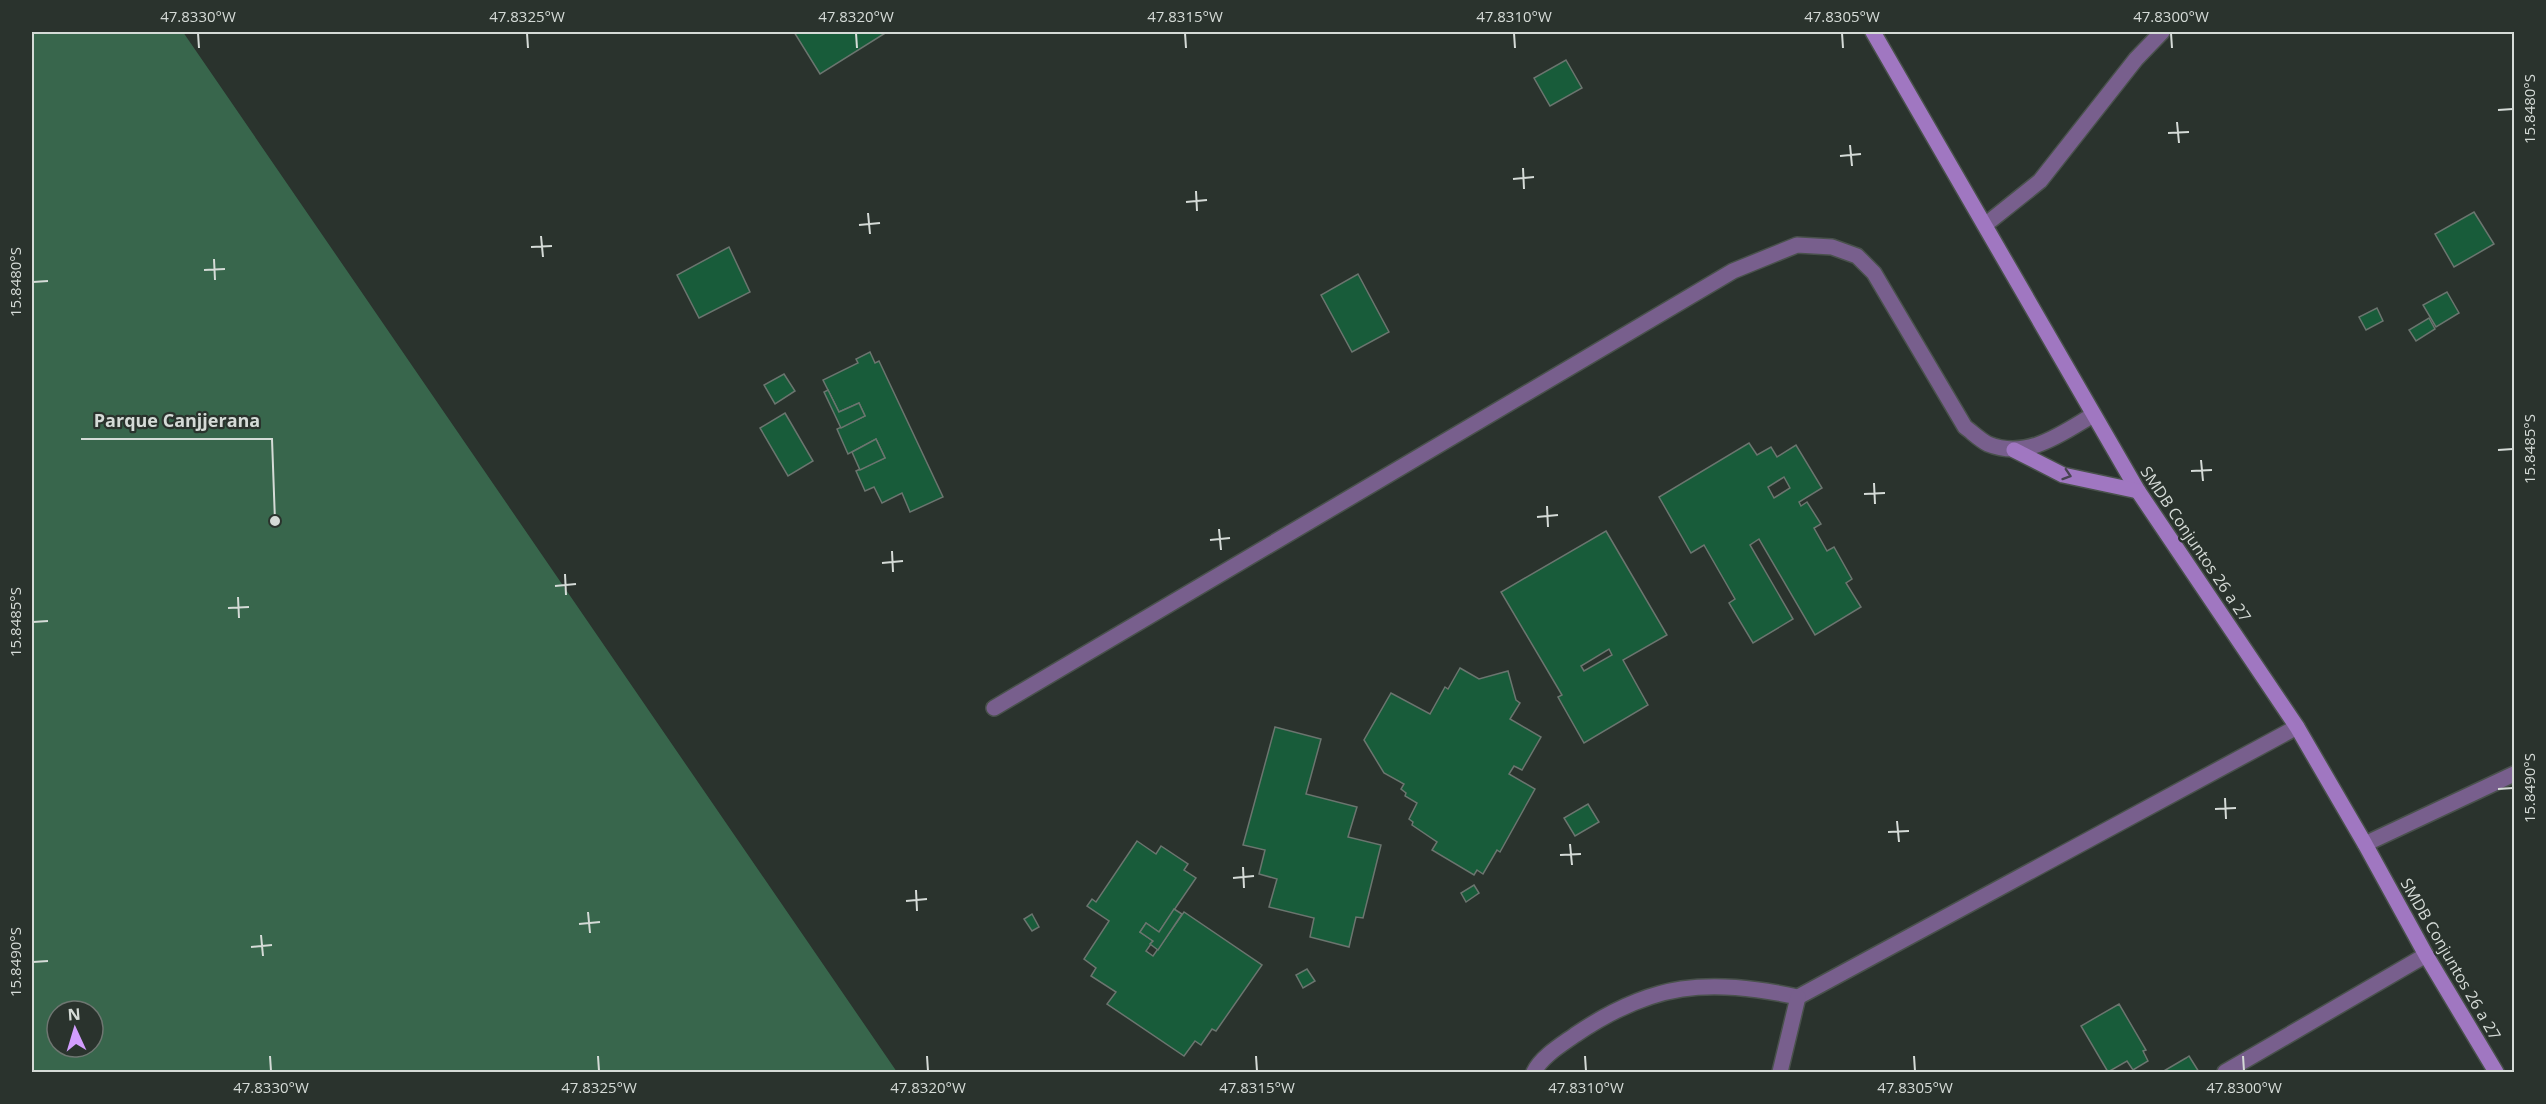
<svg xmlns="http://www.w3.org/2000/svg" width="2546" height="1104" viewBox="0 0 2546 1104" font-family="'Open Sans',sans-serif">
	<rect width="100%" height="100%" fill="#2a332d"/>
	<path fill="#38664c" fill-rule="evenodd" d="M32 32H183L897 1072H32ZM57 1011H93V1047H57Z"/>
	<g fill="#185c3a" stroke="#6b756f" stroke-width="1.5" fill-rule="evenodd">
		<path d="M794 32H887L820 74Z"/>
		<path d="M1566 60 1582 88 1550 106 1534 78Z"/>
		<path d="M2474 212 2494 244 2454 267 2435 234Z"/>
		<path d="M729 247 750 292 699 318 677 275Z"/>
		<path d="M1358 274 1389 332 1352 352 1321 295Z"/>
		<path d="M2447 292 2459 313 2436 327 2423 305Z"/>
		<path d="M2377 308 2383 321 2366 330 2359 317Z"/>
		<path d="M2429 318 2435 329 2416 341 2409 330Z"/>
		<path d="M870 352 875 363 879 361 943 497 910 512 902 493 882 503 874 487 865 491 856 471 885 458 876 439 848 454 837 429 865 416 859 403 839 412 823 380 858 363 856 359Z"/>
		<path d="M784 374 795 391 775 404 764 385Z"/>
		<path d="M828 390 839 412 859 403 865 416 841 428 824 392Z"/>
		<path d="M785 413 813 461 788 476 760 428Z"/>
		<path d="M876 439 885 458 860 470 852 452Z"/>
		<path d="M1749 443 1757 455 1771 447 1777 457 1796 445 1822 488 1799 502 1801 506 1807 502 1821 524 1814 528 1827 551 1834 547 1852 579 1846 583 1861 607 1815 635 1759 539 1750 545 1793 619 1753 643 1729 603 1735 599 1704 545 1691 553 1659 497ZM1784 477 1790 488 1774 498 1768 487Z"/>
		<path d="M1606 531 1667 635 1623 660 1648 705 1584 743 1558 697 1562 695 1501 592ZM1609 649 1612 655 1584 671 1581 666Z"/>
		<path d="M1460 668 1479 679 1508 671 1516 700 1520 703 1510 719 1541 737 1522 770 1514 766 1509 774 1535 789 1500 852 1497 850 1483 874 1477 870 1474 875 1432 850 1437 842 1412 825 1413 822 1409 819 1417 803 1405 796 1406 793 1401 789 1404 784 1384 773 1364 740 1391 693 1430 714 1445 687 1448 689Z"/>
		<path d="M1275 727 1321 739 1306 794 1357 807 1348 837 1381 845 1363 918 1356 917 1349 947 1310 937 1314 918 1269 907 1277 879 1259 874 1265 850 1243 845Z"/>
		<path d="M1588 804 1599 822 1575 836 1564 818Z"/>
		<path d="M1137 841 1156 854 1161 846 1188 864 1184 870 1196 878 1159 932 1146 923 1140 932 1153 941 1146 951 1153 956 1184 912 1262 965 1216 1031 1212 1029 1201 1045 1195 1041 1184 1056 1107 1004 1116 992 1091 976 1096 968 1084 959 1109 921 1087 906 1092 899 1096 902Z"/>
		<path d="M1474 885 1479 893 1466 902 1461 893Z"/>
		<path d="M1174 909 1182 914 1158 950 1150 944 1153 941 1140 932 1146 923 1159 932Z"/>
		<path d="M1032 914 1039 927 1032 931 1024 919Z"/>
		<path d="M1307 969 1315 981 1303 988 1296 975Z"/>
		<path d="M2119 1004 2146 1050 2143 1051 2148 1061 2133 1070 2127 1061 2108 1072 2081 1026Z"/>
		<path d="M2189 1056 2199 1072H2162L2186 1058Z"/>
	</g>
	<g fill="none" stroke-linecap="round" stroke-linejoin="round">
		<defs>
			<g id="lane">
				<path d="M1985 225 2040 181 2136 59 2162 32"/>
				<path d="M1534 1072C1541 1057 1561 1045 1575 1035 1653 982 1707 978 1798 997L2297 727"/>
				<path d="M1780 1072 1798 997"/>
			</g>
			<g id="street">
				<path d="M994 708 1733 271 1797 245 1832 247 1857 256 1874 273 1965 427C1972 432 1980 440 1988 444 2027 460 2061 434 2093 415"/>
				<path d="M2365 844 2514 774"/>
				<path d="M2225 1072 2426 955"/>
			</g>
			<g id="secondary">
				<path d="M1873 32 2138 491 2297 727 2365 844 2426 955 2496 1072"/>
				<path d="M2014 450 2063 475 2138 491"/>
			</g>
		</defs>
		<use href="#lane" stroke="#49514c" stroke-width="18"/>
		<use href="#street" stroke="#49514c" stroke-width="18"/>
		<use href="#secondary" stroke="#49514c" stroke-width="18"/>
		<use href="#lane" stroke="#785f8d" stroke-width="15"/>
		<use href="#street" stroke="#785f8d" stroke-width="15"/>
		<use href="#secondary" stroke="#a077c1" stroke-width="15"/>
	</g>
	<defs><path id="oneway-chevron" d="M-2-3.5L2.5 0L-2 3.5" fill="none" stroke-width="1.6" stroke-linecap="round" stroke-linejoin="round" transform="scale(1.5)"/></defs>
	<use stroke="#484452" href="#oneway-chevron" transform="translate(2067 475) rotate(18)"/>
	<path fill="none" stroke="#d5dbd7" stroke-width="2" d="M198 33 199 48M527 33 528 48M856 33 857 48M1185 33 1186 48M1514 33 1515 48M1842 33 1843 48M2171 33 2172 48M2498 110 2513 109M2177 122 2179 143M2168 133 2189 132M1850 145 1852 166M1840 156 1861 154M1523 168 1524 189M1513 179 1534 177M1196 191 1197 211M1186 202 1207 200M868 213 870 234M859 225 880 223M541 236 543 257M531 247 552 246M214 259 215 280M204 270 225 269M33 282 48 281M2498 450 2513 449M2201 460 2203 481M2191 471 2212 470M1874 483 1875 504M1864 494 1885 493M1547 506 1548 527M1537 517 1558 515M1219 529 1221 550M1210 540 1230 538M892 551 893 572M882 563 903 561M565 574 566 595M555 586 576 584M238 597 239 618M228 608 249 607M33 622 48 621M2498 789 2513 788M2225 798 2226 819M2215 809 2236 808M1897 821 1899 842M1888 832 1909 831M1570 844 1572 865M1560 855 1581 854M1243 867 1244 888M1233 878 1254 876M916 890 917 911M906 901 927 899M588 912 590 933M579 924 600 922M261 935 263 956M251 947 272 945M33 962 48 961M270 1056 271 1071M598 1056 599 1071M927 1056 928 1071M1256 1056 1257 1071M1585 1056 1586 1071M1914 1056 1915 1071M2243 1056 2244 1071"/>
	<g text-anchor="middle" stroke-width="4.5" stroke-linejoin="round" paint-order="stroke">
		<g font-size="16" fill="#d5dbd7" stroke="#2a332d">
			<text transform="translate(2196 544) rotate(56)" y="6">SMDB Conjuntos 26 a 27</text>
			<text transform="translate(2451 959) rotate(60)" y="6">SMDB Conjuntos 26 a 27</text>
		</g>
	</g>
	<path fill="none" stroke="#d5dbd7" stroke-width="2" d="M275 521L272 439H81"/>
	<circle fill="#d5dbd7" stroke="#2a332d" stroke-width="2" cx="275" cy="521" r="6"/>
	<g font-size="18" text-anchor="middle" font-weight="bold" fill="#d5dbd7" stroke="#2a332d" stroke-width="4.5" stroke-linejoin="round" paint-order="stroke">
		<text x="177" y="427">Parque Canjjerana</text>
	</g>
	<rect width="2546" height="1104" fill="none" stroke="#2a332d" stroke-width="66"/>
	<g transform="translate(75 1029) rotate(356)"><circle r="28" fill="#2a332d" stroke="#6e7671" stroke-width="1.5"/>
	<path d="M0-4.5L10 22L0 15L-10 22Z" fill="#d29dfd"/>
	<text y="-9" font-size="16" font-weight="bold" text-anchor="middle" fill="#d5dbd7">N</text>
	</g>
	<rect x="33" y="33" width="2480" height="1038" fill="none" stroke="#d5dbd7" stroke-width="2"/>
	<g font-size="15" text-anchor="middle" fill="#d5dbd7">
		<text x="198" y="22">47.8330°W</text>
		<text x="527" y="22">47.8325°W</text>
		<text x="856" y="22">47.8320°W</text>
		<text x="1185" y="22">47.8315°W</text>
		<text x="1514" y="22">47.8310°W</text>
		<text x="1842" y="22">47.8305°W</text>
		<text x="2171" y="22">47.8300°W</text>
		<text transform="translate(2530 109) rotate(-90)" y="5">15.8480°S</text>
		<text transform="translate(16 282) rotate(-90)" y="5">15.8480°S</text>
		<text transform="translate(2530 449) rotate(-90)" y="5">15.8485°S</text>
		<text transform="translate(16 622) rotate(-90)" y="5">15.8485°S</text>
		<text transform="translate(2530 788) rotate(-90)" y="5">15.8490°S</text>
		<text transform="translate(16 962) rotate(-90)" y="5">15.8490°S</text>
		<text x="271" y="1093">47.8330°W</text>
		<text x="599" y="1093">47.8325°W</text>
		<text x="928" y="1093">47.8320°W</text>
		<text x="1257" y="1093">47.8315°W</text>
		<text x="1586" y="1093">47.8310°W</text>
		<text x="1915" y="1093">47.8305°W</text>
		<text x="2244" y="1093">47.8300°W</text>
	</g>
</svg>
